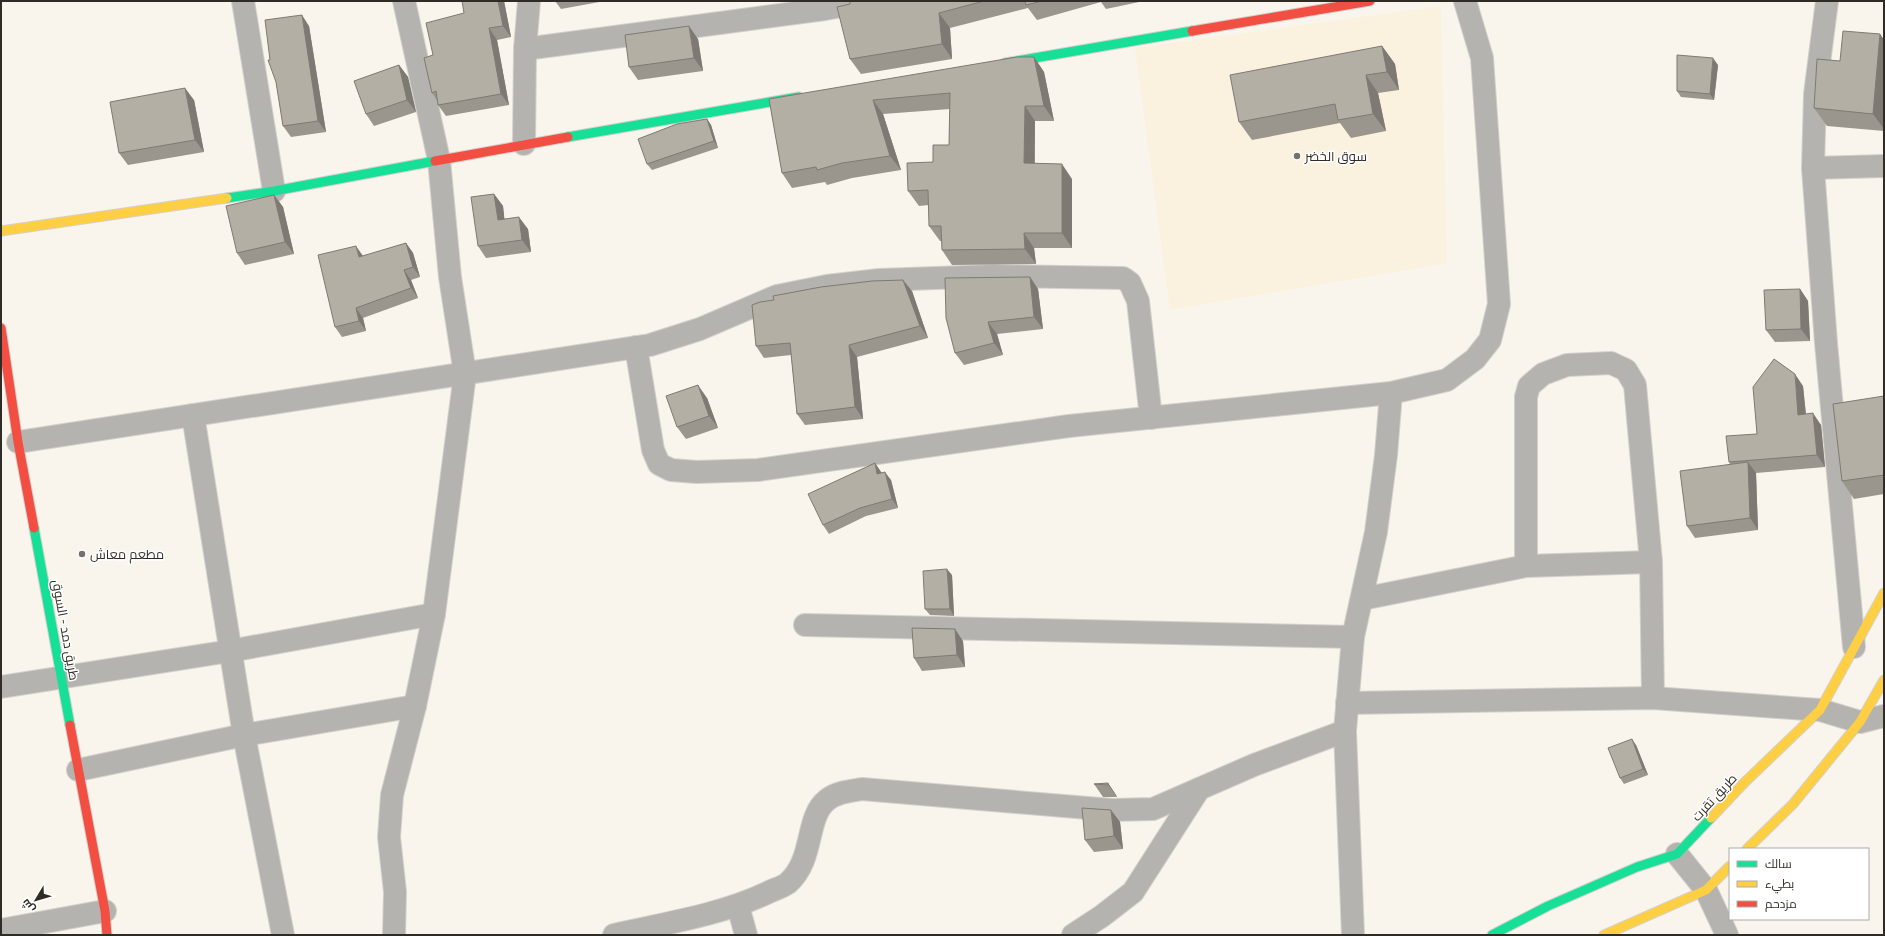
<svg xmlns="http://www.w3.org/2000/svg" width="1885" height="936" viewBox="0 0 1885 936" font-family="Karla,Cairo,sans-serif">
	<rect width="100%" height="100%" fill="#f9f5ed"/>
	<path fill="#fbf1df" d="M1441 6 1447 263 1170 310 1135 48Z"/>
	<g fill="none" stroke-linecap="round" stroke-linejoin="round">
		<defs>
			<g id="street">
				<path d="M243 1 274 191"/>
				<path d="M1827 1 1815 94 1813 168 1826 343 1854 647"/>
				<path d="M525 49 825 9 868 1"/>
				<path d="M524 144 525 49 529 1"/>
				<path d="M1813 168 1884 166"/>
				<path d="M636 347 653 450 659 464 671 470 697 472 758 470 1069 426 1391 393 1447 380 1475 359 1490 340 1499 304 1482 58 1465 1"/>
				<path d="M193 415 244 735 283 935"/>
				<path d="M18 442 650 345 700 329 777 296 827 286 879 280 993 276 1123 278 1130 283 1138 301 1151 418"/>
				<path d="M1526 566 1651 562"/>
				<path d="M1362 599 1526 566V397L1529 386 1543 374 1567 365 1611 363 1626 370 1635 385 1651 562 1653 698"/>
				<path d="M805 625 1353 637"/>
				<path d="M1 687 230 651 434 614 465 374 450 277 439 160 404 1"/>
				<path d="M1347 703 1653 698 1820 710 1860 722 1884 716"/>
				<path d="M78 770 244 735 415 706"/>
				<path d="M1677 854 1706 890 1727 935"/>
				<path d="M738 906 746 935"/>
				<path d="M1 930 105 911"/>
				<path d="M394 935 395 892 389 837 392 795 415 706 434 614"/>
				<path d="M614 935C666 923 721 915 769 892 775 889 783 887 788 883 815 859 805 817 827 800 837 792 850 791 862 789L1112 810 1153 809 1254 765 1345 731"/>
				<path d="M1073 935 1102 916 1133 892 1199 789"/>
				<path d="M1353 935 1345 731 1353 637 1376 532 1386 455 1391 393"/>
			</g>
			<g id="fast">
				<path d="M1005 63 1192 31"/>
				<path d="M568 137 799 97"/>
				<path d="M227 198 274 191 435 161"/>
				<path d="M34 528 70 725"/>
				<path d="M1492 935 1548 906 1637 867 1677 854 1711 818"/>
			</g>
			<g id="slow">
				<path d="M1 231 227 198"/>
				<path d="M1711 818 1745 782 1820 710 1884 593"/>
				<path d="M1747 849 1793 804 1860 722 1884 680"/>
				<path d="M1604 935 1706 890 1730 866"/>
			</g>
			<g id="jam">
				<path d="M1192 31 1370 1"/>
				<path d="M435 161 568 137"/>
				<path d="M1 328 18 442 34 528"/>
				<path d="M70 725 105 911 107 935"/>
			</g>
		</defs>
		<use href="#street" stroke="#d4d0ca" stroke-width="24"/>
		<use href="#fast" stroke="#d4d0ca" stroke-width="11"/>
		<use href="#slow" stroke="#d4d0ca" stroke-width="11"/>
		<use href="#jam" stroke="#d4d0ca" stroke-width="11"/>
		<use href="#street" stroke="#b4b3b0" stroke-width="22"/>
		<use href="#fast" stroke="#16e098" stroke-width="9"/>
		<use href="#slow" stroke="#ffcf43" stroke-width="9"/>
		<use href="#jam" stroke="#f24e42" stroke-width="9"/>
	</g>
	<g fill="#9b968d">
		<path d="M504 1 511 37 497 40 509 105 446 116 438 105V102L432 93 433 55 464 13Z"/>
		<path d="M555 1H605L561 9Z"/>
		<path d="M850 1H1144L1106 9 1101 2 1037 20 1028 8 950 28 952 59 861 74 850 59Z"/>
		<path d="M309 26 326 132 291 137 283 126 276 82 270 60Z"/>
		<path d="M1880 34 1884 40V131L1827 126 1814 108Z"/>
		<path d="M698 39 703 71 638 80 629 67Z"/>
		<path d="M1382 46 1395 64 1399 90 1378 93 1386 131 1351 138 1340 123 1252 140 1239 122Z"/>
		<path d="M1034 57 1044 72 1054 121H1035V163L1072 179V248H1034L1036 264 952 265 942 250V241H940L929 226V205L919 206 908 191 949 145 950 109 883 114 901 170 852 178 827 185 825 182 792 188 782 173 769 99Z"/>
		<path d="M399 65 408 77 416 112 374 126 366 114Z"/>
		<path d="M1718 65 1714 100 1681 97 1677 91Z"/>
		<path d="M194 100 204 152 128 165 119 153Z"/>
		<path d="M707 119 711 125 718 148 652 170 647 164Z"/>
		<path d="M494 194 503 206 504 219 528 229 531 252 486 258 478 246Z"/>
		<path d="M274 195 283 207 294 254 245 265 237 253Z"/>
		<path d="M406 243 413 253 420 277 411 280 418 298 363 318 366 331 342 337 335 327 363 256Z"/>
		<path d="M1030 277 1038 289 1043 329 997 334 1003 355 964 365 955 353Z"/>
		<path d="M1800 289 1808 301 1810 341 1775 342 1766 330Z"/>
		<path d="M912 291 928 338 857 357 863 419 805 425 797 414 791 355 764 358 756 346 774 300Z"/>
		<path d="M1803 386 1806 414 1821 425 1825 467 1756 473 1758 530 1695 538 1687 526 1730 464 1729 462Z"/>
		<path d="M1884 396V494L1854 499 1842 481Z"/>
		<path d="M707 398 718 428 686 439 677 427Z"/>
		<path d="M875 463 881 472 891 480 898 508 866 516 829 534 823 525Z"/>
		<path d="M952 575 954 616 930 615 925 609Z"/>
		<path d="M963 641 965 667 922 671 914 658Z"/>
		<path d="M1636 745 1648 775 1624 784 1620 778Z"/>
		<path d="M1108 783 1116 795 1117 797H1103L1094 784Z"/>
		<path d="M1111 810 1120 822 1123 849 1094 852 1085 840Z"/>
	</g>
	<g fill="#7e7a73">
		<path d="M498 1H504L511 37 503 26Z"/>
		<path d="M939 13 950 28 952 59 942 44Z"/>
		<path d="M302 15 309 26 326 132 318 121Z"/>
		<path d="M689 26 698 39 703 71 694 58Z"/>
		<path d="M489 28 497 40 509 105 501 94Z"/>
		<path d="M1880 34 1884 40V129L1873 114Z"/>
		<path d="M1382 46 1395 64 1399 90 1387 72Z"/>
		<path d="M1034 57 1044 72 1054 121 1044 106Z"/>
		<path d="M1713 58 1718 65 1714 100 1710 94Z"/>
		<path d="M399 65 408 77 416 112 407 100Z"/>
		<path d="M1366 75 1378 93 1386 131 1373 114Z"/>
		<path d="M185 88 194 100 204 152 195 140Z"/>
		<path d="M873 100 883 114 901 170 890 156Z"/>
		<path d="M1025 106 1035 121 1034 178 1024 163Z"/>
		<path d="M707 119 711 125 718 148 714 141Z"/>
		<path d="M1062 164 1072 179V248L1062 233Z"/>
		<path d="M494 194 503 206 506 232 498 220Z"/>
		<path d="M274 195 283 207 294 254 285 242Z"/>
		<path d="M519 217 528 229 531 252 522 240Z"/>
		<path d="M1024 233 1034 248 1036 264 1025 249Z"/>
		<path d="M406 243 413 253 420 277 413 267Z"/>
		<path d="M356 246 363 256 359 257Z"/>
		<path d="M404 270 411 280 418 298 411 288Z"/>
		<path d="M1030 277 1038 289 1043 329 1034 317Z"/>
		<path d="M903 280 912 291 928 338 920 326Z"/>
		<path d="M1800 289 1808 301 1810 341 1801 329Z"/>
		<path d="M356 308 363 318 366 331 359 321Z"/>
		<path d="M988 322 997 334 1003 355 994 343Z"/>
		<path d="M849 345 857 357 863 419 855 407Z"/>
		<path d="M1795 374 1803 386 1807 427 1798 415Z"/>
		<path d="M698 385 707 398 718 428 709 416Z"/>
		<path d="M1813 413 1821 425 1825 467 1817 455Z"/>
		<path d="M1748 462 1756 473 1758 530 1750 518Z"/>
		<path d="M875 463 881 472 883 482 877 474Z"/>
		<path d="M885 472 891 480 898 508 892 499Z"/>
		<path d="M947 569 952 575 954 616 950 609Z"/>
		<path d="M955 629 963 641 965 667 957 655Z"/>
		<path d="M1632 739 1636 745 1648 775 1643 769Z"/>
		<path d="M1108 783 1116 795 1117 797 1108 785Z"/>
		<path d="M1111 810 1120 822 1123 849 1114 836Z"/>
	</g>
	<g fill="#b4afa4" stroke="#7e7a73">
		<path d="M462 1H498L503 26 489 28 501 94 438 105 436 91 432 93 424 58 433 55 426 23 464 13Z"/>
		<path d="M850 1H984L939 13 942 44 850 59 837 7 850 4Z"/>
		<path d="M1025 1H1042L1026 5Z"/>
		<path d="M302 15 318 121 283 126 276 82 268 60H270L265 20Z"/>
		<path d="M689 26 694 58 629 67 625 35Z"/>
		<path d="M1843 31 1880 34 1873 114 1814 108 1817 59 1840 61Z"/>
		<path d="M1382 46 1387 72 1366 75 1373 114 1338 120 1335 104 1239 122 1230 75Z"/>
		<path d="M1677 55 1713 58 1710 94 1677 91Z"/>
		<path d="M1017 57H1034L1044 106H1025L1024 163 1062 164V233H1024L1025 249 942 250 941 226H929L928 190 908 191 907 163 933 162V145H949L950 93 873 100 890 156 842 163 817 170 816 167 782 173 769 99Z"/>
		<path d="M399 65 407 100 366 114 354 81Z"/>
		<path d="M185 88 195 140 119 153 110 102Z"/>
		<path d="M707 119 714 141 647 164 638 139 677 124Z"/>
		<path d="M494 194 498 220 519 217 522 240 478 246 471 197Z"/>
		<path d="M274 195 285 242 237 253 226 206Z"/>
		<path d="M406 243 413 267 404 270 411 288 356 308 359 321 335 327 318 255 356 246 359 257Z"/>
		<path d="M1030 277 1034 317 988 322 994 343 955 353 946 318 945 278Z"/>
		<path d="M903 280 920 326 849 345 855 407 797 414 790 343 756 346 752 305 760 302 774 300 773 296 821 287 872 281Z"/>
		<path d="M1800 289 1801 329 1766 330 1764 290Z"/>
		<path d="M1774 359 1795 374 1798 415 1813 413 1817 455 1729 462 1726 436 1757 434 1753 387Z"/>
		<path d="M698 385 709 416 677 427 666 396Z"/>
		<path d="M1884 396V475L1842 481 1833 404Z"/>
		<path d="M1748 462 1750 518 1687 526 1680 471Z"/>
		<path d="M875 463 877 474 885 472 892 499 860 508 823 525 808 494Z"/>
		<path d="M947 569 950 609H925L923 571Z"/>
		<path d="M912 628 955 629 957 655 914 658Z"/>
		<path d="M1632 739 1643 769 1620 778 1608 748Z"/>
		<path d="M1108 783V785L1094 784Z"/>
		<path d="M1082 808 1111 810 1114 836 1085 840Z"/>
	</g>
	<g fill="#76726b" stroke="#fff" stroke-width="1.5">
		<circle cx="1297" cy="156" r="4"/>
		<circle cx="82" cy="554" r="4"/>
	</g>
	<g text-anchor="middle" stroke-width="3" stroke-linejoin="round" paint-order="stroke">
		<g font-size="13" fill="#302c25" stroke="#fff" text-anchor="start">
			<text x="1305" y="161">سوق الخضر</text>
			<text x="90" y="559">مطعم معاش</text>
		</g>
		<g font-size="13" fill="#302c25" stroke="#fff">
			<text transform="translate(66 630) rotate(80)" y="5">طريق دمد - السوق</text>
			<text transform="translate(1714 797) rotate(-47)" y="5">طريق تقرت</text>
		</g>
	</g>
	<rect width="1885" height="936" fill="none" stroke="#302c25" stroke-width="4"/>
	<rect x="1729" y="848" width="140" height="72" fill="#ffffff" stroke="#acaba8"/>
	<rect x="1737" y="861" width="20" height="6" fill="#16e098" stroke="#acaba8"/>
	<text x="1765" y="868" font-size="12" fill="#302c25">سالك</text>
	<rect x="1737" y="881" width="20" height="6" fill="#ffcf43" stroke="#acaba8"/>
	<text x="1765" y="888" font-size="12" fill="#302c25">بطيء</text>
	<rect x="1737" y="901" width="20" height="6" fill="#f24e42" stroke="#acaba8"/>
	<text x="1765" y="908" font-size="12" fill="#302c25">مزدحم</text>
	<g transform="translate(36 900) rotate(232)" stroke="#ffffff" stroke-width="3" paint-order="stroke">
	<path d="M0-3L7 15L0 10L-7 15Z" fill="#302c25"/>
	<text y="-6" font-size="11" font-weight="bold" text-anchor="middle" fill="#302c25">ش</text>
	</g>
</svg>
